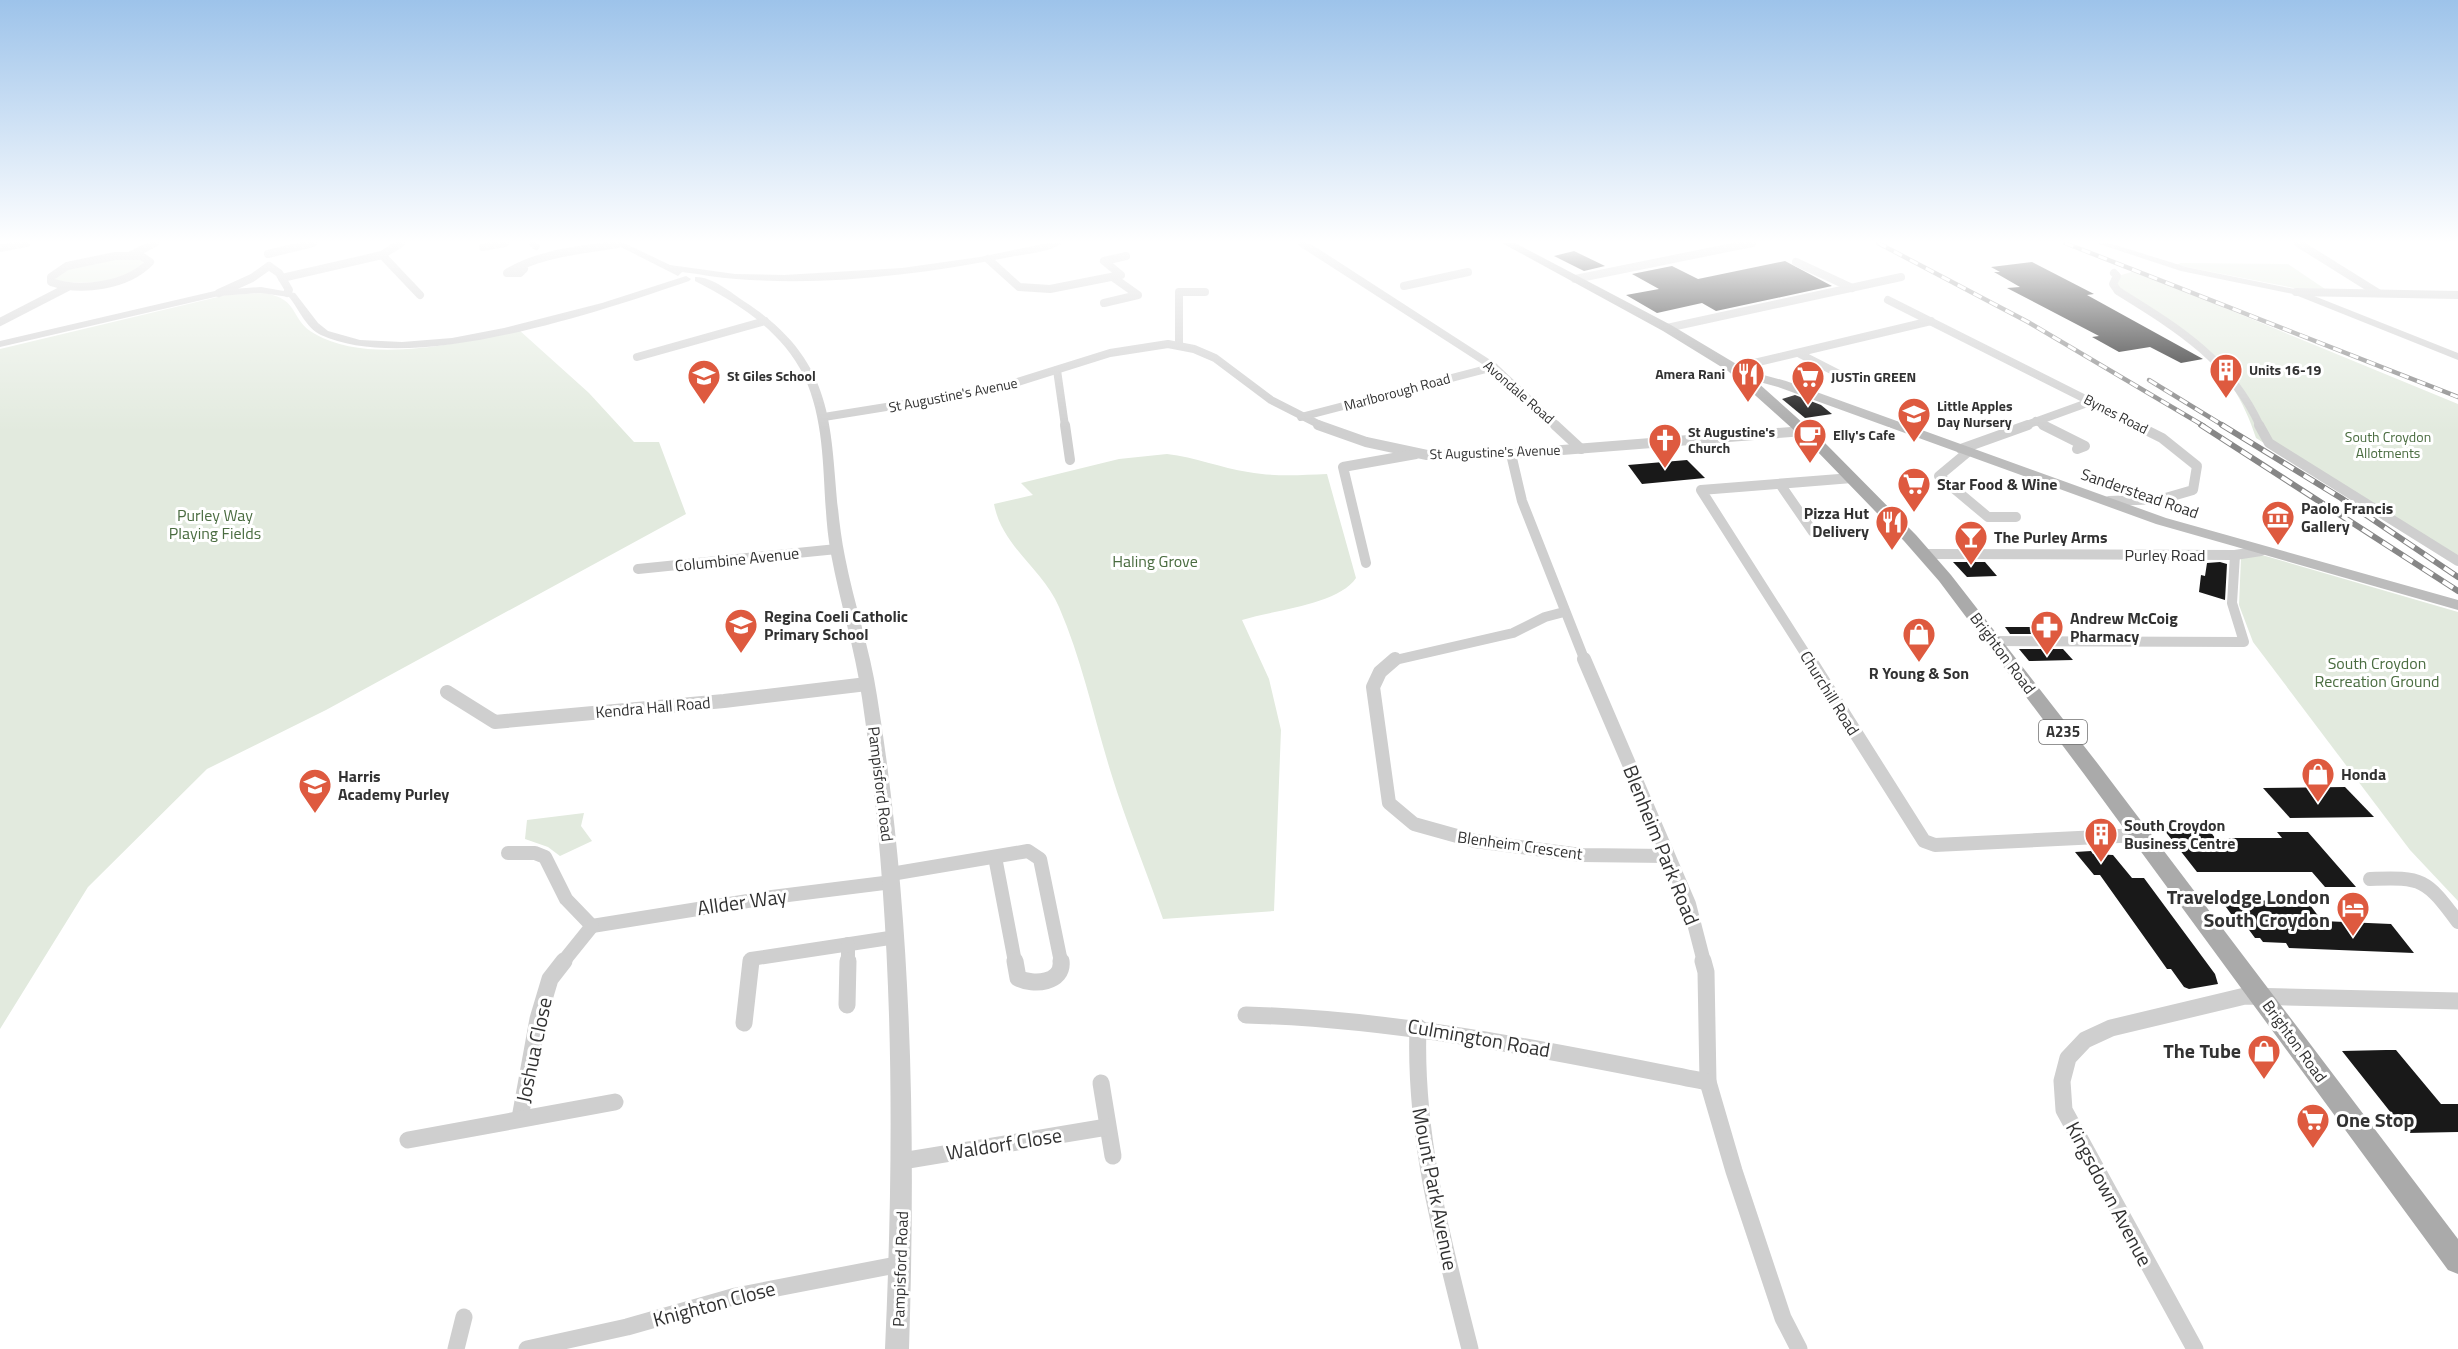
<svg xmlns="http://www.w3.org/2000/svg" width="2458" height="1349" viewBox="0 0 2458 1349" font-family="'Titillium Web',sans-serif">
	<rect width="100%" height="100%" fill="#fff"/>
	<g fill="#e2eade">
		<path d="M139 259 143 262 142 266C114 284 87 284 54 281L59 273 92 260Z"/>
		<path d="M2181 263 2288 264 2325 289 2294 288 2176 265Z"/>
		<path d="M2135 271 2458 404V556L2445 557 2256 438C2245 403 2223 365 2194 341 2170 322 2140 309 2114 293L2111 278Z"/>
		<path d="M264 293C301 299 289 320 315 334 368 365 462 343 519 330L589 393 634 442H659L686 514 326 710 207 769 88 887 0 1029V349L226 295Z"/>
		<path d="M1167 454C1195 457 1221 468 1248 472 1275 477 1301 475 1327 474L1356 578C1338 605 1273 610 1242 620L1269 679 1281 730 1274 911 1163 919C1146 870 1126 822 1111 773 1094 718 1082 660 1059 607 1043 569 1002 547 994 504L1033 495 1021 483 1119 459Z"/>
		<path d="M2262 555 2458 612V901L2410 850 2253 642 2239 605 2241 558Z"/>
		<path d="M584 813 581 826 592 841 560 856 548 847 525 839 527 820Z"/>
	</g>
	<g fill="#191919">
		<path d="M1574 251 1605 266 1584 271 1554 256Z"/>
		<path d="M1785 261 1832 286 1716 311 1702 303 1657 313 1626 295 1659 289 1632 274 1672 266 1698 279Z"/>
		<path d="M2032 262 2094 294 2087 295 2203 359 2181 363 2150 347 2119 352 2092 337 2099 336 2007 288 2020 287 1994 272H2000L1991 267Z"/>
		<path d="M1795 395 1821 405 1832 414 1805 418 1782 399Z"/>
		<path d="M1687 460 1705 478 1642 484 1628 465Z"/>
		<path d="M1953 562H1985L1997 576 1967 577Z"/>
		<path d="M2220 562 2227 564 2225 600 2199 592 2201 575 2205 576 2207 563Z"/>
		<path d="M2005 627H2044L2050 634H2010Z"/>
		<path d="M2019 649H2063L2073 660 2029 661Z"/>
		<path d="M2345 787 2374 817 2290 818 2263 788Z"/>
		<path d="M2165 831H2210L2215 838H2282L2277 832H2308L2356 887H2325L2312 872H2197Z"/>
		<path d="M2091 851 2093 854 2113 855 2132 878H2144L2215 974 2218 984 2189 989 2184 987 2171 969H2167L2100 875H2094L2075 852Z"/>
		<path d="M2218 896 2258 897 2260 900 2310 905 2322 921 2391 924 2414 953 2289 948 2286 943 2263 942 2260 938H2255L2241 919 2234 918Z"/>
		<path d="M2386 1050H2396L2441 1104H2458V1132L2407 1133 2342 1051Z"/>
	</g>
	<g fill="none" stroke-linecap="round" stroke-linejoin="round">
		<g stroke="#cfcfcf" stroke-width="8">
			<path d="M533 243 536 246"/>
			<path d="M1302 243 1494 367 1557 426"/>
			<path d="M2298 243 2378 293"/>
			<path d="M483 247 505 243"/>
			<path d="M0 248 26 243"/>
			<path d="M268 254 313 243"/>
			<path d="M131 255 155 243"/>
			<path d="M382 255 401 243"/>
			<path d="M115 256H141L150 262C127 286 81 292 51 282V277L67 266Z"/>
			<path d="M988 259 1019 287 1050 289 1121 275 1104 261 1126 256"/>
			<path d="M1796 262 1852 288"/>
			<path d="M269 266 279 273 289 290 287 293"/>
			<path d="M520 267 524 269 520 273H507C539 253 582 250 618 244"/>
			<path d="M2114 273 2117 276 2113 284 2118 291C2179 329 2229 359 2260 426"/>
			<path d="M282 278 382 255 420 295"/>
			<path d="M1575 279 1752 243"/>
			<path d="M1404 286 1468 272"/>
			<path d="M2296 292 2458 295"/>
			<path d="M219 293 252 278 269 266"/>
			<path d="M1888 300 2139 426"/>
			<path d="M1104 303 1138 295 1114 278"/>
			<path d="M0 322 68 287"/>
			<path d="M1667 328 1901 277"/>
			<path d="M1179 345V292H1205"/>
			<path d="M1800 354 1843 376"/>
			<path d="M637 357 765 321"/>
			<path d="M1733 368 1931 321"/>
			<path d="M1057 370 1065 426"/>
			<path d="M824 417 992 390 1110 353 1168 344 1194 349 1215 358 1271 400 1322 426"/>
			<path d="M1301 417 1494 367"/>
			<path d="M2036 421 2046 426"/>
			<path d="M2024 426 2090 402"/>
		</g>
		<g stroke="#cfcfcf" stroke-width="10">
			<path d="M1065 425 1070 460"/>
			<path d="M1318 425 1366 442 1427 455 1511 454 1804 431"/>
			<path d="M1555 425 1581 449"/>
			<path d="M2043 425 2085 446 2077 449"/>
			<path d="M2259 425 2269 443 2458 561"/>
			<path d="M1961 449 2028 425"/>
			<path d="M1969 451 1939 476 1988 517H2016"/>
			<path d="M1511 454 1522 501 1585 661"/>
			<path d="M1780 484 1813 532"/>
			<path d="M2109 501 2162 499 2193 490 2197 466 2162 438 2136 425"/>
			<path d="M1924 554 2235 555 2261 551"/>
			<path d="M1366 563 1343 467 1416 454"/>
			<path d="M638 569 837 549"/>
			<path d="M1993 641 2244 642 2232 603 2235 555"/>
			<path d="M1391 661 1513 633 1545 617 1564 612"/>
			<path d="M1810 661 1701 490 1852 478"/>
		</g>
		<g stroke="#cfcfcf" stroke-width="14">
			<path d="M1395 659 1380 672 1373 687 1389 803 1414 824 1475 841 1581 855 1667 856"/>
			<path d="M1584 659 1689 904 1704 962"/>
			<path d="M1809 659 1924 841 1935 845 2140 835"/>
			<path d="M447 692 495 722 724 701 867 684"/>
			<path d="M508 853H535L545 857 566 899 592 926"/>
			<path d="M995 857 1015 962"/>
			<path d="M891 874 1028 851 1040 859 1061 962"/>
			<path d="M2370 879C2423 877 2426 879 2458 922"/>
			<path d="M592 926 772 897 892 882"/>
			<path d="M563 962 592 926"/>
			<path d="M751 962V959L896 937"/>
			<path d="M848 962V944"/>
		</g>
		<g stroke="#cfcfcf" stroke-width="17">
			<path d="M1015 961 1018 978C1033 986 1064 983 1061 961"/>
			<path d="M1703 961 1706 972 1708 1082 1734 1171 1783 1318 1799 1349"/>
			<path d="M847 1005 848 961"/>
			<path d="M1246 1015C1403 1019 1554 1052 1708 1082"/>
			<path d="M744 1023 751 961"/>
			<path d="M1418 1027C1414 1138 1443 1242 1470 1349"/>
			<path d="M1101 1083 1113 1156"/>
			<path d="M520 1118 538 1019 550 979 564 961"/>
			<path d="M408 1140 615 1102"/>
			<path d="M902 1161 1107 1127"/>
			<path d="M456 1349 464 1317"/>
			<path d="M527 1349 627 1327 736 1296 901 1264"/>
			<path d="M2195 1349 2064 1110 2062 1081 2068 1058 2085 1040 2111 1028 2245 996 2458 1001"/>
		</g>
		<g fill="#cfcfcf" fill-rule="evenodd">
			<path d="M613 243H624L670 265 735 274 784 275 902 268 980 257 1047 243H1062C1049 253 1022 254 1005 258 918 275 826 286 736 279 718 278 700 274 682 272L678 276Z"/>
			<path d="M2096 243H2109L2186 267 2299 290 2458 353V360L2293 294 2181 271Z"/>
			<path d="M686 276 691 279 689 281C598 312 411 376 321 335 306 328 299 309 289 297L261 293 219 296 0 347V341L219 290 261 287 295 293 318 323 328 331 360 340 402 342 452 338 504 328 602 303Z"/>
			<path d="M695 277C711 276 732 293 745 302 853 372 824 452 845 557 854 604 870 649 877 696 912 912 916 1131 909 1349H885C895 1132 894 914 862 698 855 649 840 603 831 554 820 495 830 432 804 376 782 331 738 303 695 281Z"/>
		</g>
		<path fill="#bcbcbc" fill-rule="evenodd" d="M1738 368 1786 381 2166 518 2458 600V610L2156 524 1778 387 1734 375 1732 372Z"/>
		<path fill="#aaa" fill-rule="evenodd" d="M1502 243H1515L1671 325 1738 365 1824 442 1916 535 1951 575 2098 764 2458 1239V1274L2448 1270 2084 774 1939 581 1904 541 1814 448 1728 371 1663 331Z"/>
		<defs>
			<g id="rail-far1">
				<path d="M1878 243 2028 322 2204 426"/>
				<path d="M2065 243 2458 397"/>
				<path d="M2149 380 2224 426"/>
			</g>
			<g id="rail">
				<path d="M2201 425 2458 591"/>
				<path d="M2222 425 2341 498 2458 577"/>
			</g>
		</defs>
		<use href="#rail-far1" stroke="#878787" stroke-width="4.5"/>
		<use href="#rail" stroke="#878787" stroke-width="6"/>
		<use href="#rail-far1" stroke="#fff" stroke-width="3" stroke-dasharray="9" stroke-linecap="butt"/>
		<use href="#rail" stroke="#fff" stroke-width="4" stroke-dasharray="12" stroke-linecap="butt"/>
	</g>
	<linearGradient id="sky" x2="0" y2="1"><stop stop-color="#9dc3ea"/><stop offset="0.56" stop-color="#fff"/><stop offset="1" stop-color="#fff" stop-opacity="0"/></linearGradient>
	<rect width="2458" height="432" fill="url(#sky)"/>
	<defs>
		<symbol id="building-pin" viewBox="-11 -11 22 30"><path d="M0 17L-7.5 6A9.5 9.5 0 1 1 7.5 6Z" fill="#de5a3f" stroke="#fff"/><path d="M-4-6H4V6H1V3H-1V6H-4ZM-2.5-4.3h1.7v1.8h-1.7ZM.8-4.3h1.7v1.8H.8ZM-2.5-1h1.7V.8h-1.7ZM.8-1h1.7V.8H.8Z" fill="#fff"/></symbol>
		<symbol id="restaurant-pin" viewBox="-11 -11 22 30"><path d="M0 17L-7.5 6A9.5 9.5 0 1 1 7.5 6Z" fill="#de5a3f" stroke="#fff"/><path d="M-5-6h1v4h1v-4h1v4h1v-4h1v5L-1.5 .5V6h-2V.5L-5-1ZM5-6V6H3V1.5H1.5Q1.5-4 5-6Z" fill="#fff"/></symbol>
		<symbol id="school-pin" viewBox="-11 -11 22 30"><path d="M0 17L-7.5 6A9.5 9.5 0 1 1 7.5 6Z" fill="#de5a3f" stroke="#fff"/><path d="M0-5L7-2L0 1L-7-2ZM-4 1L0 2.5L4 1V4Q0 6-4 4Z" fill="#fff"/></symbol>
		<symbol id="supermarket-pin" viewBox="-11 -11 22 30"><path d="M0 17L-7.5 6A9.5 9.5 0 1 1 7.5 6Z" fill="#de5a3f" stroke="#fff"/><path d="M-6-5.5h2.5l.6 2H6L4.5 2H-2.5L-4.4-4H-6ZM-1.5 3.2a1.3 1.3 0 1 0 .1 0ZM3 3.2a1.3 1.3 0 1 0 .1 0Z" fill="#fff"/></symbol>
		<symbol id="cafe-pin" viewBox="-11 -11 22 30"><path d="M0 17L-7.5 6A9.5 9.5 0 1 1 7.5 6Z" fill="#de5a3f" stroke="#fff"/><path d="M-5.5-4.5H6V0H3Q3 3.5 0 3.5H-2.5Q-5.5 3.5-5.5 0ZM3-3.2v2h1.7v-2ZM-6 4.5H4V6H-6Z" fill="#fff"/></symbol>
		<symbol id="church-pin" viewBox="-11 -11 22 30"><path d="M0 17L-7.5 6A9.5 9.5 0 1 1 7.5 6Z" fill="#de5a3f" stroke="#fff"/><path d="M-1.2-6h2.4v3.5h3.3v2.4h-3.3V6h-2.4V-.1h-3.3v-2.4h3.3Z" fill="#fff"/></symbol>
		<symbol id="museum-pin" viewBox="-11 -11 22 30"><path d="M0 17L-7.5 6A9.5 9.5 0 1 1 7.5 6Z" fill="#de5a3f" stroke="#fff"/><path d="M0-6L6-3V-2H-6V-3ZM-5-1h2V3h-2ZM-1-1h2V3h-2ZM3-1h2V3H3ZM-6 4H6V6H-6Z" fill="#fff"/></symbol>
		<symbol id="bar-pin" viewBox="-11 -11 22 30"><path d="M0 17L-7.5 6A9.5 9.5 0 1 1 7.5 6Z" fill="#de5a3f" stroke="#fff"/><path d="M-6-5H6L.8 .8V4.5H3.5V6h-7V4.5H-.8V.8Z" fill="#fff"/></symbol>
		<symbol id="pharmacy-pin" viewBox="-11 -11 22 30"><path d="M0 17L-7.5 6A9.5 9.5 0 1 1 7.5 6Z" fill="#de5a3f" stroke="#fff"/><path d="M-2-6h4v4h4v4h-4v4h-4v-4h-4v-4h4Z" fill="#fff"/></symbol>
		<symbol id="shop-pin" viewBox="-11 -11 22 30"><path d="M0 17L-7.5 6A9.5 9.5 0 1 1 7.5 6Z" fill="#de5a3f" stroke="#fff"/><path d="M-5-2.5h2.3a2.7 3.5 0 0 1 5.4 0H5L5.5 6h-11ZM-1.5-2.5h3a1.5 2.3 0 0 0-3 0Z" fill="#fff"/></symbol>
		<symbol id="hotel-pin" viewBox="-11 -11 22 30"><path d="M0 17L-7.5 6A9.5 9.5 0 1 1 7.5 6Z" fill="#de5a3f" stroke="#fff"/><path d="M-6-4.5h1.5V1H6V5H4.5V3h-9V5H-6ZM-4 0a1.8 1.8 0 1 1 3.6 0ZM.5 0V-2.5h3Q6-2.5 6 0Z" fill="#fff"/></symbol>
	</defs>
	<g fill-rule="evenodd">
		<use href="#building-pin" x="2207" y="351" width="38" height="52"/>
		<use href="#restaurant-pin" x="1729" y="355" width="38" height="52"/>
		<use href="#school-pin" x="685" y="357" width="38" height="52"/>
		<use href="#supermarket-pin" x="1789" y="358" width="38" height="52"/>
		<use href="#school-pin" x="1895" y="395" width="38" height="52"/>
		<use href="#cafe-pin" x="1791" y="416" width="38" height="52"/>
		<use href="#church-pin" x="1646" y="421" width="38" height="52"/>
		<use href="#supermarket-pin" x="1895" y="465" width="38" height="52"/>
		<use href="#museum-pin" x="2259" y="498" width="38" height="52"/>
		<use href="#restaurant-pin" x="1873" y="503" width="38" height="52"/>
		<use href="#bar-pin" x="1952" y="518" width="38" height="52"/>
		<use href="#school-pin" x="722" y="606" width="38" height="52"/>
		<use href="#pharmacy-pin" x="2028" y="608" width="38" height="52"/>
		<use href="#shop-pin" x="1900" y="615" width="38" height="52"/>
		<use href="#shop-pin" x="2299" y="755" width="38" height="52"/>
		<use href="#school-pin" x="296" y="766" width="38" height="52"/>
		<use href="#building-pin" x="2082" y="815" width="38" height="52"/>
		<use href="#hotel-pin" x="2334" y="889" width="38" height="52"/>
		<use href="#shop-pin" x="2245" y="1032" width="38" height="52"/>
		<use href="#supermarket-pin" x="2294" y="1101" width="38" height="52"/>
	</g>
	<g text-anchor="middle" stroke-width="6" stroke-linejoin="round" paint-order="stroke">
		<g font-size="14" font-weight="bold" fill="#323232" stroke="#fff" text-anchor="start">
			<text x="2249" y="375">Units 16-19</text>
			<text x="1725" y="379" text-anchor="end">Amera Rani</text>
			<text x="727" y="381">St Giles School</text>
			<text x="1831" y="382">JUSTin GREEN</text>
			<text x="1937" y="411">Little Apples<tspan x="1937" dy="16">Day Nursery</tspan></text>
			<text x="1688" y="437">St Augustine's<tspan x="1688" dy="16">Church</tspan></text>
			<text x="1833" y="440">Elly's Cafe</text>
		</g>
		<g font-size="14" fill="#323232" stroke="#fff">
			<text transform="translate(1397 392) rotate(-15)" y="5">Marlborough Road</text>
			<text transform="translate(1519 392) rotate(41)" y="5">Avondale Road</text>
			<text transform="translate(953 395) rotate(-11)" y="5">St Augustine's Avenue</text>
			<text transform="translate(2116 414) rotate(27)" y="5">Bynes Road</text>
			<text transform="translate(1495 452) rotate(-2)" y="5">St Augustine's Avenue</text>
		</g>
		<g font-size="14" fill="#4a6c40" stroke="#fff">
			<text x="2388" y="442">South Croydon<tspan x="2388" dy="16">Allotments</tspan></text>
		</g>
		<rect fill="#fff" stroke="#707070" stroke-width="1.5" x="2039" y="720" width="48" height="24" rx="4.5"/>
		<g font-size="15" font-weight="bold" fill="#323232">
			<text x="2063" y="737">A235</text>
		</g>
		<g font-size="16" font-weight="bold" fill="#323232" stroke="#fff" text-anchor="start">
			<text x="1937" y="490">Star Food &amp; Wine</text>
			<text x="2301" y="514">Paolo Francis<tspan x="2301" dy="18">Gallery</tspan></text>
			<text x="1869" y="519" text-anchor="end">Pizza Hut<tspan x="1869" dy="18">Delivery</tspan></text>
			<text x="1994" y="543">The Purley Arms</text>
			<text x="764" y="622">Regina Coeli Catholic<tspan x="764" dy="18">Primary School</tspan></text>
			<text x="2070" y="624">Andrew McCoig<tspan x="2070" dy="18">Pharmacy</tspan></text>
			<text x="1919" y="679" text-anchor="middle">R Young &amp; Son</text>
			<text x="2341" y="780">Honda</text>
			<text x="338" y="782">Harris<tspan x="338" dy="18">Academy Purley</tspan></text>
			<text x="2124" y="831">South Croydon<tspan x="2124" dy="18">Business Centre</tspan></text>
		</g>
		<g font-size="16" fill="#323232" stroke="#fff">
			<text transform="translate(2140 493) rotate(19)" y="6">Sanderstead Road</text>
			<text x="2165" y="561">Purley Road</text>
			<text transform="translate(737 559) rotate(-6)" y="6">Columbine Avenue</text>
			<text transform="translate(2003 653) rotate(53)" y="6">Brighton Road</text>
			<text transform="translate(1830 693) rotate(58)" y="6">Churchill Road</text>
			<text transform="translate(653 707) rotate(-5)" y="6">Kendra Hall Road</text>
			<text transform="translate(881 784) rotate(83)" y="6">Pampisford Road</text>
			<text transform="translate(1520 845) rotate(8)" y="6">Blenheim Crescent</text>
			<text transform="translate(2295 1041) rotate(54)" y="6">Brighton Road</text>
			<text transform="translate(900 1269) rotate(-88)" y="6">Pampisford Road</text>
		</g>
		<g font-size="16" fill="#4a6c40" stroke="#fff">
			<text x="215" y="521">Purley Way<tspan x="215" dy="18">Playing Fields</tspan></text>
			<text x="1155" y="567">Haling Grove</text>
			<text x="2377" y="669">South Croydon<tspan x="2377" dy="18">Recreation Ground</tspan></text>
		</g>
		<g font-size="20" fill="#323232" stroke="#fff">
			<text transform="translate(1661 845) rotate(68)" y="7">Blenheim Park Road</text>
			<text transform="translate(742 902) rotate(-8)" y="7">Allder Way</text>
			<text transform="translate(1479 1038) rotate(10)" y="7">Culmington Road</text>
			<text transform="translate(534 1050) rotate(-78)" y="7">Joshua Close</text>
			<text transform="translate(1004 1144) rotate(-9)" y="7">Waldorf Close</text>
			<text transform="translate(1435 1189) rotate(79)" y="7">Mount Park Avenue</text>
			<text transform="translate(2109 1194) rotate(62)" y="7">Kingsdown Avenue</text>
			<text transform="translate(714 1304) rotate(-15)" y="7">Knighton Close</text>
		</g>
		<g font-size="20" font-weight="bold" fill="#323232" stroke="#fff" text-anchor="end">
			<text x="2330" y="904">Travelodge London<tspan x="2330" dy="23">South Croydon</tspan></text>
			<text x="2241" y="1058">The Tube</text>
			<text x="2336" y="1127" text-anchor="start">One Stop</text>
		</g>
	</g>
</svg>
